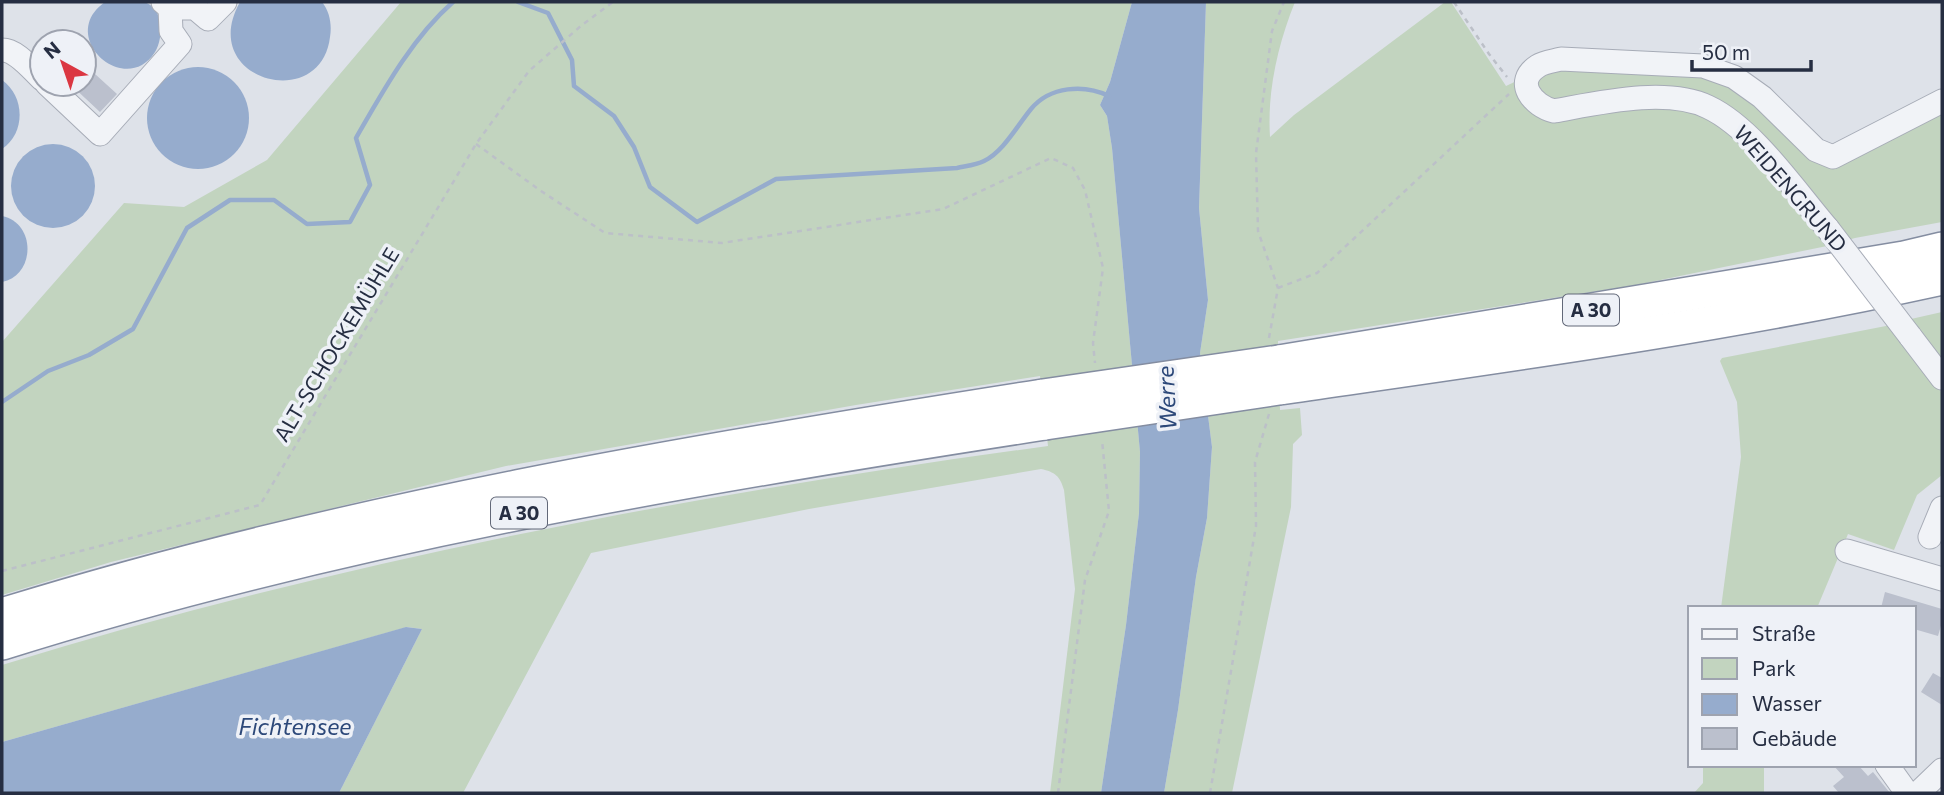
<svg xmlns="http://www.w3.org/2000/svg" width="1944" height="795" viewBox="0 0 1944 795" font-family="Commissioner,sans-serif">
	<rect width="100%" height="100%" fill="#dee2e9"/>
	<g fill="#c2d4bf">
		<path d="M401 2H1132L1110 82 1100 105 1107 116 1112 148 1140 452 1139 513 1126 625 1101 793H1050L1075 589 1064 490C1060 476 1055 472 1041 469L809 509 591 553 463 793H339L422 629 407 627 2 742V665C342 560 695 494 1048 446L1040 376 856 405 506 466 111 562 2 595V342L124 203 184 207 267 160Z"/>
		<path d="M1206 2H1295C1278 44 1267 91 1270 137L1294 115 1445 2H1451L1506 86 1542 69 1733 78 1825 163 1942 106V222L1855 238 1827 246 1636 285 1278 341 1280 410 1300 408 1302 435 1293 444 1291 507 1232 793H1164L1178 710 1196 577 1207 518 1212 447 1200 353 1208 300 1199 208Z"/>
		<path d="M1942 312V363L1911 319Z"/>
		<path d="M1891 325 1942 393V475L1917 495 1894 550 1848 534 1817 608H1721L1741 457 1737 402 1720 361 1722 358Z"/>
		<path d="M1703 765H1764V793H1694L1703 783Z"/>
	</g>
	<g fill="#96accd">
		<path d="M105 2C117 2 131 0 143 2 164 6 164 38 155 52 125 99 56 36 105 2Z"/>
		<path d="M240 2H322C330 12 332 25 330 37 321 114 196 80 240 2Z"/>
		<path d="M1132 2H1206L1199 208 1208 300 1200 353 1212 447 1207 518 1196 577 1178 710 1164 793H1101L1126 625 1139 513 1140 452 1112 148 1107 116 1100 105 1110 82Z"/>
		<circle cx="198" cy="118" r="51"/>
		<path d="M2 80C25 96 26 133 2 149Z"/>
		<circle cx="53" cy="186" r="42"/>
		<path d="M2 216C36 223 36 275 2 282Z"/>
		<path d="M406 627 422 629 339 793H2V742Z"/>
	</g>
	<g fill="none" stroke-linecap="round" stroke-linejoin="round">
		<g stroke="#96accd" stroke-width="4.5">
			<path d="M518 2 548 13 572 60 574 86 614 116 634 147 650 187 697 222 776 179 957 168C966 166 976 165 984 161 1003 152 1017 126 1031 109 1050 86 1084 84 1109 96"/>
			<path d="M2 402 48 371 89 355 133 329 187 228 230 200H274L307 224 350 222 370 185 356 138C383 91 412 38 453 2"/>
		</g>
	</g>
	<g fill="#bbc0cd">
		<path d="M84 64 117 94 100 112 70 84H84Z"/>
		<path d="M1885 592 1942 609V622L1938 636 1914 629V608H1881Z"/>
		<path d="M1933 673 1942 678V705L1921 692Z"/>
		<path d="M1833 765H1858L1868 776 1873 772 1890 793H1839L1833 786 1844 777Z"/>
	</g>
	<g fill="none" stroke-linecap="round" stroke-linejoin="round">
		<defs>
			<g id="minor">
				<path d="M163 2 170 8H195L208 19 225 2"/>
				<path d="M2 50C17 50 31 69 42 79"/>
				<path d="M47 84 100 134 180 44 171 31 170 8"/>
				<path d="M1828 229C1796 192 1753 128 1708 107 1666 87 1599 103 1554 111 1533 106 1513 82 1538 66 1544 62 1554 61 1561 59L1703 66 1734 77 1762 97 1816 150 1833 157 1942 101"/>
				<path d="M1910 336 1942 378"/>
				<path d="M1930 537 1942 508"/>
				<path d="M1847 551 1942 579"/>
				<path d="M1887 765 1907 793"/>
				<path d="M1918 793 1942 770"/>
			</g>
			<g id="highway">
				<path d="M1279 362 1904 258 1942 249"/>
				<path d="M1279 388C1501 356 1724 326 1942 278"/>
				<path d="M2 615C341 510 692 451 1043 396"/>
				<path d="M2 643C342 536 694 477 1045 423"/>
			</g>
		</defs>
		<use href="#minor" stroke="#a7acb7" stroke-width="25"/>
		<use href="#highway" stroke="#848da1" stroke-width="36"/>
		<g stroke="#bcc0c8" stroke-width="2.5" stroke-dasharray="5 5" stroke-linecap="butt">
			<path d="M1454 2 1489 54 1507 77"/>
			<path d="M476 144 541 191 605 233 722 243 943 209 1051 158 1073 168 1085 190 1103 268 1093 343 1095 363"/>
			<path d="M1278 288 1317 273 1509 94"/>
			<path d="M1269 338 1278 288 1258 231 1256 153 1272 31 1284 2"/>
			<path d="M2 571 260 505 476 144 529 71 582 25 613 2"/>
			<path d="M1058 793 1085 580 1109 511 1102 440"/>
			<path d="M1210 793 1256 526 1255 462 1269 414"/>
		</g>
		<use href="#minor" stroke="#f1f3f7" stroke-width="23"/>
		<use href="#highway" stroke="#fff" stroke-width="33"/>
		<defs>
			<path id="minor-bridge" d="M1828 229 1910 336"/>
			<g id="highway-bridge">
				<path d="M1043 396 1279 362"/>
				<path d="M1045 423 1279 388"/>
			</g>
		</defs>
		<use href="#minor-bridge" stroke="#a7acb7" stroke-width="25" stroke-linecap="butt"/>
		<use href="#highway-bridge" stroke="#848da1" stroke-width="36" stroke-linecap="butt"/>
		<use href="#minor-bridge" stroke="#f1f3f7" stroke-width="23"/>
		<use href="#highway-bridge" stroke="#fff" stroke-width="33"/>
	</g>
	<g text-anchor="middle" stroke-width="7" stroke-linejoin="round" paint-order="stroke">
		<g fill="#eef1f7" stroke="#626878" stroke-width="2">
			<rect x="1563" y="294.5" width="56" height="31" rx="5"/>
			<rect x="491" y="497.5" width="56" height="31" rx="5"/>
		</g>
		<g font-size="19" font-weight="bold" fill="#262e42">
			<text x="1591" y="317">A 30</text>
			<text x="519" y="520">A 30</text>
		</g>
		<g font-size="21" fill="#262e42" stroke="#eef1f7">
			<text transform="translate(1790 189) rotate(49)" y="7">WEIDENGRUND</text>
			<text transform="translate(337 345) rotate(-59)" y="7">ALT-SCHOCKEMÜHLE</text>
		</g>
		<g font-size="23" font-style="italic" fill="#2c4879" stroke="#eef1f7">
			<text transform="translate(1167 398) rotate(-93)" y="8">Werre</text>
			<text x="295" y="735">Fichtensee</text>
		</g>
	</g>
	<rect width="1944" height="795" fill="none" stroke="#262e42" stroke-width="7"/>
	<rect x="1688" y="606" width="228" height="161" fill="#eef1f7" stroke="#9ea3af" stroke-width="2"/>
	<rect x="1702" y="629" width="35" height="10" fill="#f1f3f7" stroke="#9ea3af" stroke-width="2"/>
	<text x="1752" y="641" font-size="21" fill="#262e42">Straße</text>
	<rect x="1702" y="658" width="35" height="21" fill="#c2d4bf" stroke="#9ea3af" stroke-width="2"/>
	<text x="1752" y="676" font-size="21" fill="#262e42">Park</text>
	<rect x="1702" y="694" width="35" height="21" fill="#96accd" stroke="#9ea3af" stroke-width="2"/>
	<text x="1752" y="711" font-size="21" fill="#262e42">Wasser</text>
	<rect x="1702" y="728" width="35" height="21" fill="#bbc0cd" stroke="#9ea3af" stroke-width="2"/>
	<text x="1752" y="746" font-size="21" fill="#262e42">Gebäude</text>
	<g transform="translate(63 63) rotate(320)"><circle r="33" fill="#eef1f7" stroke="#9ea3af" stroke-width="2"/>
	<path d="M0-5L12 26L0 18L-12 26Z" fill="#db3742"/>
	<text y="-10" font-size="19" font-weight="bold" text-anchor="middle" fill="#262e42">N</text>
	</g>
	<path d="M1692 60v10h119v-10" fill="none" stroke="#262e42" stroke-width="3.5"/>
	<text x="1702" y="60" font-size="21" fill="#262e42" stroke="#eef1f7" stroke-width="5" paint-order="stroke">50 m</text>
</svg>
